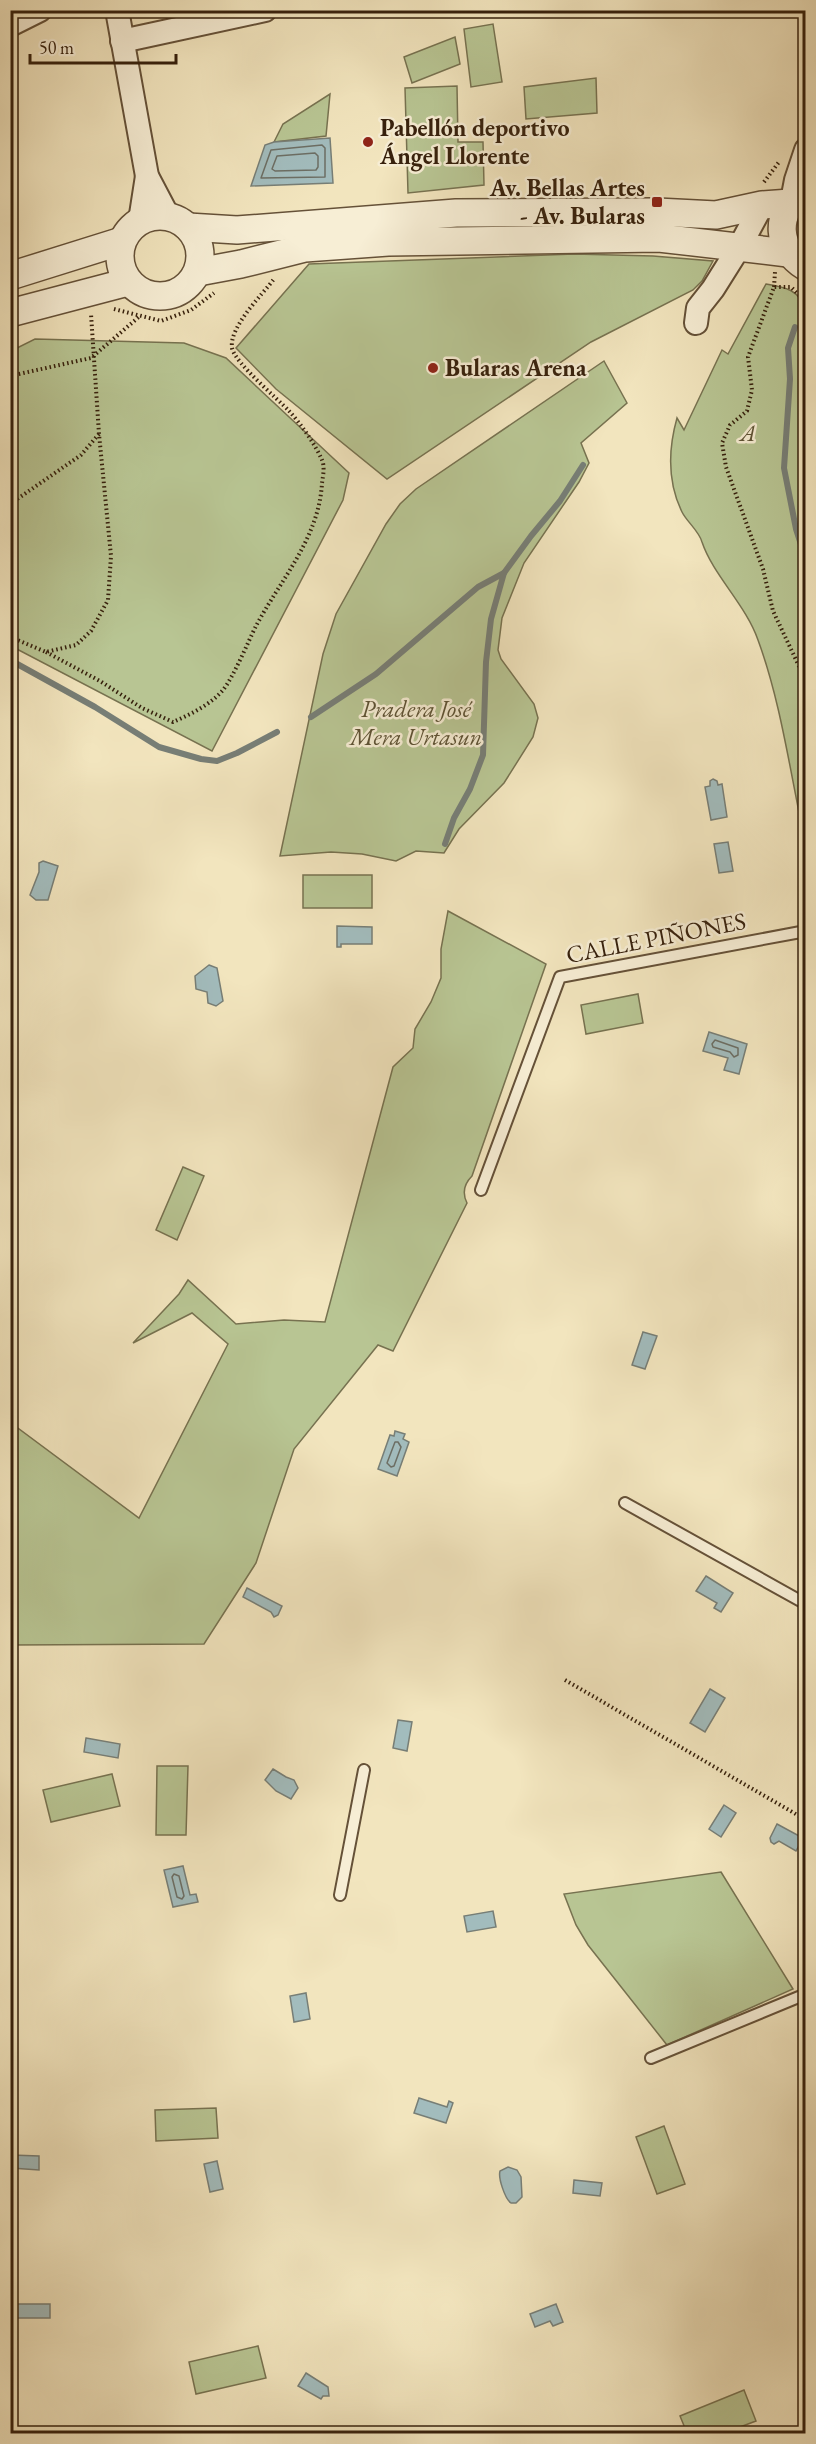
<svg xmlns="http://www.w3.org/2000/svg" width="816" height="2444" viewBox="0 0 816 2444" font-family="'EB Garamond',serif">
	<rect width="100%" height="100%" fill="#f2e5be"/>
	<filter id="stains"><feTurbulence type="fractalNoise" baseFrequency=".00333" numOctaves="4"/><feColorMatrix values="0 0 0 0 .2 0 0 0 0 .09 0 0 0 0 .02 0 0 0 .5 -.17"/></filter>
	<radialGradient id="worn" r=".72"><stop offset=".6" stop-color="#630" stop-opacity="0"/><stop offset="1" stop-color="#630" stop-opacity=".3"/></radialGradient>
	<g fill="#b8c593" stroke="#777250" stroke-width="1.5">
		<path d="M493 24 502 82 471 87 464 29Z"/>
		<path d="M455 37 460 64 412 83 404 57Z"/>
		<path d="M596 78 597 113 526 119 524 87Z"/>
		<path d="M457 86 458 142H483L484 185 408 193 405 88Z"/>
		<path d="M330 94 326 136 274 142 283 124Z"/>
		<path d="M574 254 653 256 713 261 702 281 693 290 591 342 387 479 276 389 236 348 309 264Z"/>
		<path d="M766 284C785 287 801 290 805 311V835L802 827C789 765 780 700 758 640 746 605 713 575 702 542 699 531 687 522 682 512 667 481 668 450 677 418L684 430 722 350 728 354Z"/>
		<path d="M35 339 184 343 226 358 349 473 343 500 212 751 11 646V351Z"/>
		<path d="M604 361 627 403 581 443 589 463 579 482 524 563 502 618 498 650 501 659 534 704 538 718 533 737 504 783 459 829 444 853 416 851 396 861 362 854 331 852 280 856 323 654 336 614 386 524 400 504 416 489Z"/>
		<rect x="303" y="875" width="69" height="33"/>
		<path d="M448 911 546 964 472 1176C464 1184 462 1193 467 1203L393 1351 378 1345 294 1449 256 1563 204 1644 11 1645V1423L139 1518 228 1344 192 1313 133 1343 179 1294 188 1280 236 1324 284 1320 325 1322 393 1067 413 1048 415 1029 431 1002 441 978V949Z"/>
		<path d="M638 994 643 1023 586 1034 581 1005Z"/>
		<path d="M183 1167 204 1176 177 1240 156 1230Z"/>
		<path d="M157 1766H188L186 1835H156Z"/>
		<path d="M112 1774 120 1806 51 1822 43 1790Z"/>
		<path d="M721 1872 793 1989 667 2045 588 1945 576 1925 564 1894Z"/>
		<path d="M216 2108 218 2138 156 2141 155 2110Z"/>
		<path d="M664 2126 685 2184 657 2194 636 2137Z"/>
		<path d="M258 2346 266 2378 196 2394 189 2362Z"/>
		<path d="M744 2390 756 2421 724 2433H687L680 2416Z"/>
	</g>
	<g fill="#a2bcbd" stroke="#777e76" stroke-width="1.5">
		<path d="M330 138 333 183 251 186 265 145 274 142Z"/>
		<path d="M713 779 717 781 718 785 722 784 727 817 711 820 705 787 710 786V781Z"/>
		<path d="M728 842 733 871 719 873 714 844Z"/>
		<path d="M43 861 58 866 48 900H36L30 895 39 872V863Z"/>
		<path d="M337 926 372 927V944H341V947H337Z"/>
		<path d="M209 965 217 968 223 1001 216 1006 208 1003 207 992 196 989 195 976Z"/>
		<path d="M709 1032 747 1044 739 1074 724 1070 728 1058 703 1051Z"/>
		<path d="M643 1332 657 1336 645 1369 632 1365Z"/>
		<path d="M395 1431 405 1434 403 1439 409 1442 397 1476 378 1469 390 1435 394 1436Z"/>
		<path d="M706 1576 733 1593 721 1612 714 1608 717 1603 696 1591Z"/>
		<path d="M247 1588 282 1606 278 1615 274 1617 271 1612 243 1597Z"/>
		<path d="M710 1689 725 1698 705 1732 690 1723Z"/>
		<path d="M398 1720 412 1722 407 1751 393 1748Z"/>
		<path d="M86 1738 120 1744 118 1758 84 1752Z"/>
		<path d="M273 1769 286 1777 294 1780 298 1788 291 1799 276 1791 265 1780Z"/>
		<path d="M724 1805 736 1813 721 1837 709 1829Z"/>
		<path d="M777 1824 803 1838 796 1851 779 1841 774 1844 771 1842 770 1838Z"/>
		<path d="M183 1866 190 1895 196 1894 198 1902 173 1907 164 1870Z"/>
		<path d="M493 1911 496 1927 467 1932 464 1916Z"/>
		<path d="M306 1993 310 2019 294 2022 290 1996Z"/>
		<path d="M419 2098 447 2107 449 2101 453 2103 446 2123 414 2113Z"/>
		<path d="M11 2155 39 2156V2170L11 2168Z"/>
		<path d="M217 2161 223 2189 210 2192 204 2164Z"/>
		<path d="M508 2167 517 2170 521 2177 522 2197 516 2203H511C505 2199 498 2178 500 2171Z"/>
		<path d="M574 2180 602 2183 600 2196 573 2193Z"/>
		<rect x="15" y="2304" width="35" height="14"/>
		<path d="M556 2304 563 2322 553 2326 550 2321 535 2327 530 2314Z"/>
		<path d="M306 2373 328 2387 329 2396H323L321 2399 298 2386Z"/>
	</g>
	<g fill="none" stroke-linecap="round" stroke-linejoin="round">
		<g stroke="#6c6e64" stroke-width="1.5">
			<path d="M322 145 325 148V177L261 178 271 150Z"/>
			<path d="M315 153 318 156V167L316 170 275 171 272 169 277 156Z"/>
			<path d="M715 1040 738 1048V1055L734 1057 730 1052 713 1047 712 1044Z"/>
			<path d="M395 1442H398L401 1447 394 1466 391 1467 387 1463Z"/>
			<path d="M174 1874 179 1876 184 1896 182 1899 177 1897 172 1877Z"/>
		</g>
		<g stroke="#777e76" stroke-width="6">
			<path d="M795 327 788 348 790 379 784 468 796 529 806 560"/>
			<path d="M10 660 95 707 159 747 201 759 217 761 237 753 277 732"/>
			<path d="M311 717 376 674 478 587 504 573"/>
			<path d="M445 844 454 818 470 789 483 755 486 662 491 619 504 573 531 536 560 501 583 465"/>
		</g>
		<defs>
			<g id="service">
				<path d="M481 1190 560 977 806 931"/>
				<path d="M625 1503 806 1604"/>
				<path d="M340 1895 364 1770"/>
				<path d="M651 2058 806 1994"/>
			</g>
			<g id="minor">
				<path d="M117 10 147 176 168 216"/>
				<path d="M10 25 40 10"/>
				<path d="M122 41 265 10"/>
				<path d="M792 201 796 180 806 150"/>
				<path d="M140 221 147 176"/>
				<path d="M696 323 698 308 713 289 740 246 762 205"/>
			</g>
			<g id="tertiary">
				<path d="M802 193C774 213 776 249 806 267"/>
				<circle cx="160" cy="256" r="40"/>
				<path d="M188 227 237 230 456 213 657 212 716 215 762 205 790 203"/>
				<path d="M198 272 241 264 305 248 388 242 659 238 788 253"/>
				<path d="M10 276 122 241"/>
				<path d="M10 313 128 282"/>
			</g>
		</defs>
		<use href="#service" stroke="#655138" stroke-width="14"/>
		<use href="#minor" stroke="#655138" stroke-width="26"/>
		<use href="#tertiary" stroke="#655138" stroke-width="30"/>
		<g stroke="#36200c" stroke-width="4" stroke-dasharray="1.5 3" stroke-linecap="butt">
			<path d="M764 182 779 162"/>
			<path d="M774 287 775 272"/>
			<path d="M806 302 791 287H774L748 357 752 390 747 411 730 425 722 443 726 467 763 569 773 611 806 681"/>
			<path d="M114 309 161 321 191 310 214 293"/>
			<path d="M10 376 91 358 140 316"/>
			<path d="M10 504 81 455 99 434"/>
			<path d="M10 637 46 652 76 645 91 631 108 600 111 556 99 434 91 314"/>
			<path d="M46 652 100 681 142 708 173 722C191 714 210 705 223 690 233 678 248 642 256 626 281 579 319 538 322 483 323 476 325 467 322 460 315 444 301 424 289 411 277 398 235 363 232 348 229 327 262 295 274 279"/>
			<path d="M565 1680 806 1820"/>
		</g>
		<use href="#service" stroke="#f7eed5" stroke-width="10"/>
		<use href="#minor" stroke="#f7eed5" stroke-width="22"/>
		<use href="#tertiary" stroke="#f7eed5" stroke-width="27"/>
	</g>
	<g fill="#8f2418" stroke="#f7eed5" stroke-width="2">
		<circle cx="368" cy="142" r="6"/>
		<rect x="651" y="196" width="12" height="12" rx="3"/>
		<circle cx="433" cy="368" r="6"/>
	</g>
	<g text-anchor="middle" stroke-width="5" stroke-linejoin="round" paint-order="stroke">
		<g font-size="24" font-weight="bold" fill="#36200c" stroke="#f7eed5" text-anchor="start">
			<text x="380" y="136">Pabellón deportivo<tspan x="380" dy="28">Ángel Llorente</tspan></text>
			<text x="645" y="196" text-anchor="end">Av. Bellas Artes<tspan x="645" dy="28">- Av. Bularas</tspan></text>
			<text x="445" y="376">Bularas Arena</text>
		</g>
		<g font-size="24" font-style="italic" fill="#5d5234" stroke="#f7eed5">
			<text x="748" y="441">A</text>
			<text x="416" y="717">Pradera José<tspan x="416" dy="28">Mera Urtasun</tspan></text>
		</g>
		<g font-size="24" fill="#36200c" stroke="#f7eed5">
			<text transform="translate(656 938) rotate(-11)" y="8">CALLE PIÑONES</text>
		</g>
	</g>
	<rect width="816" height="2444" fill="none" stroke="#f2e5be" stroke-width="36"/>
	<rect x="12" y="12" width="792" height="2420" fill="none" stroke="#36200c" stroke-width="3"/>
	<rect x="18" y="18" width="780" height="2408" fill="none" stroke="#36200c" stroke-width="1.5"/>
	<path d="M30 54v9h146v-9" fill="none" stroke="#36200c" stroke-width="3"/>
	<text x="39" y="54" font-size="18" fill="#36200c" stroke="#f7eed5" stroke-width="4.5" paint-order="stroke">50 m</text>
	<rect width="100%" height="100%" filter="url(#stains)"/>
	<rect width="100%" height="100%" fill="url(#worn)"/>
</svg>
